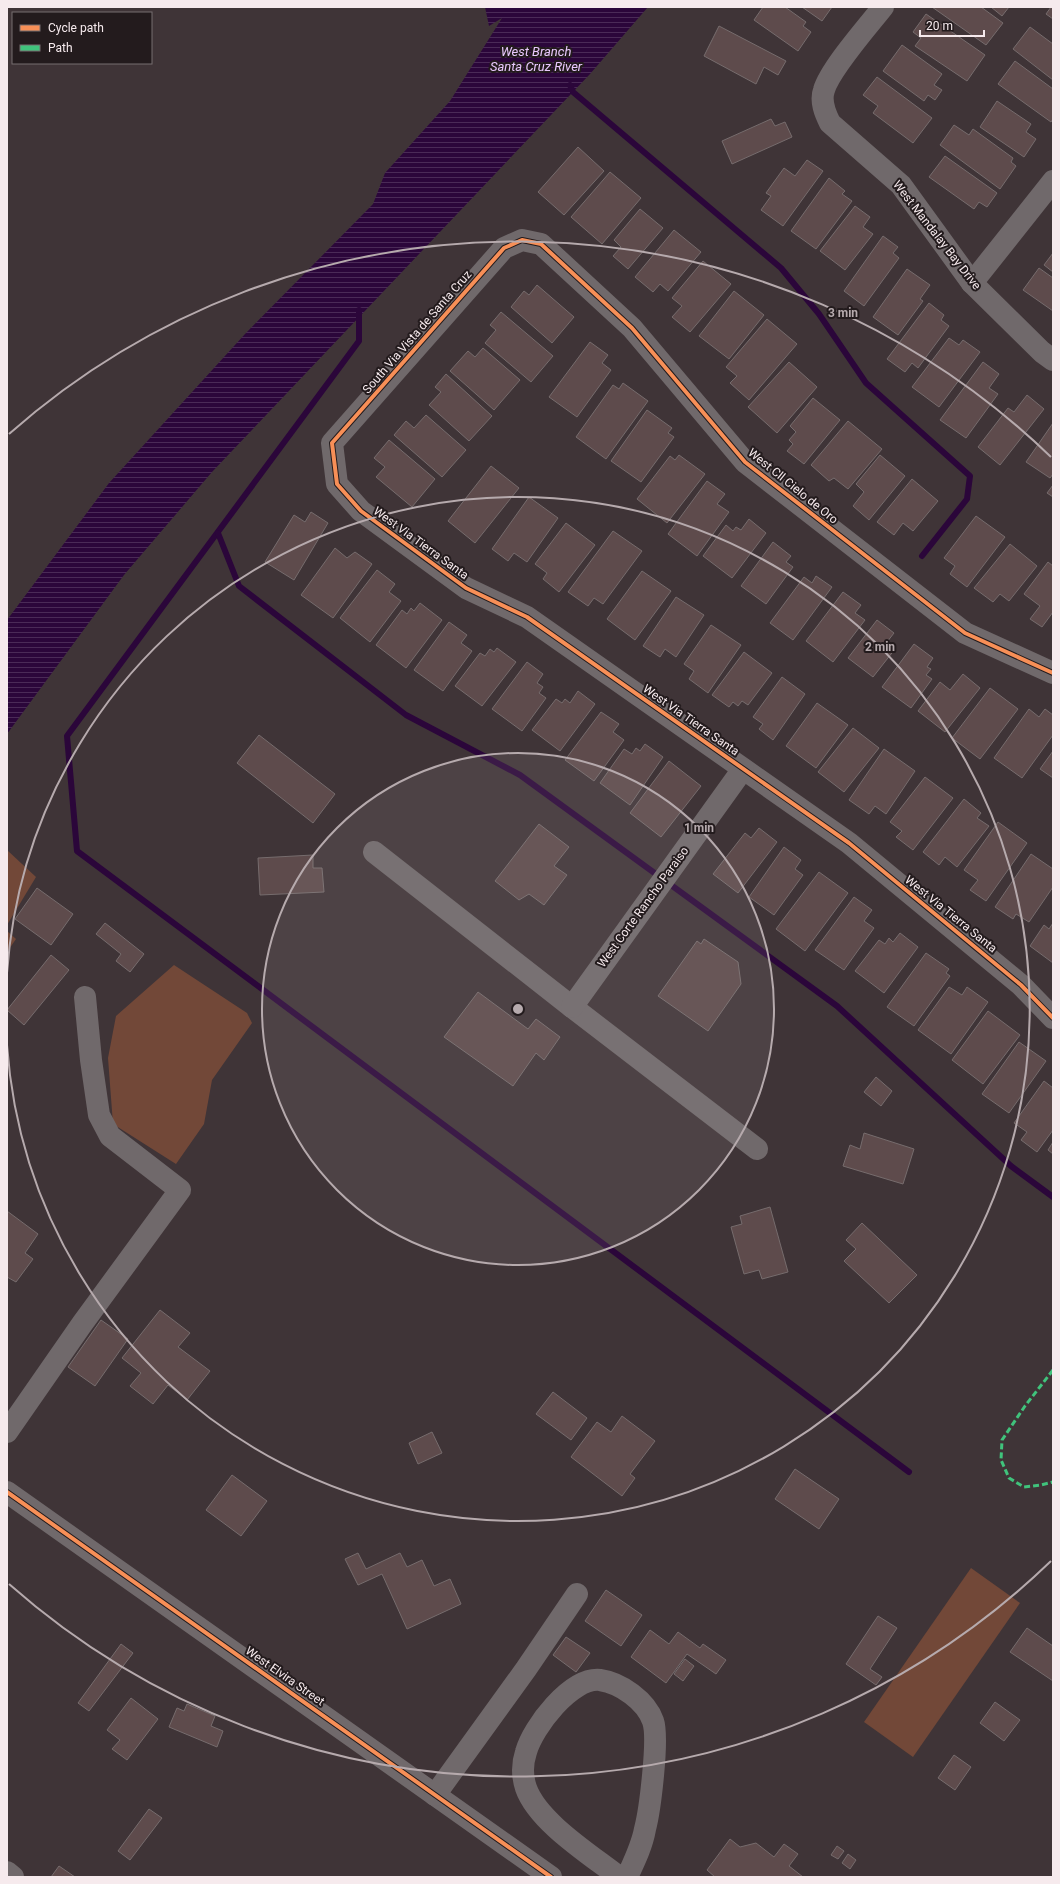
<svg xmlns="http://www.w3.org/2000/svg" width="1060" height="1884" viewBox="0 0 1060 1884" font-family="Roboto,sans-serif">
	<defs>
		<pattern id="water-rules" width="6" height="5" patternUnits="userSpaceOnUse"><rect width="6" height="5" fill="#2b063a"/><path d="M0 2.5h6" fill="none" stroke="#4a2a57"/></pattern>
	</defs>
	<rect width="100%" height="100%" fill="#3f3437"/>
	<g fill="#724838">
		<path d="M7 850 36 877 7 925Z"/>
		<path d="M7 931 16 939 7 952Z"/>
		<path d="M174 965 247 1013 252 1023 212 1080 204 1124 176 1164 113 1124 108 1058 116 1016Z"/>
		<path d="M971 1568 1020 1603 913 1757 864 1722Z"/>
	</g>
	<path fill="url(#water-rules)" d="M485 7H648L590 74 212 472 124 575 7 734V620L109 483 245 334 373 204 385 173 450 101 502 18 489 26Z"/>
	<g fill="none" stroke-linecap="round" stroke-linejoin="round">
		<g stroke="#2b063a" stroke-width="6">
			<path d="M570 85 573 92 781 268 819 314 866 383 970 476 967 499 922 556"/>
			<path d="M359 310V341L67 736 77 851 909 1472"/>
			<path d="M218 533 239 586 406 715 520 775 837 1006 1011 1166 1053 1197"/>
		</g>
	</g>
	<g fill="#5e4b4c" stroke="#766c6d">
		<path d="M763 7H785L806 22 803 26 811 32 798 51 754 20Z"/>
		<path d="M802 7H832L822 21Z"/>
		<path d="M932 7H981L1003 23 986 45Z"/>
		<path d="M991 7H1009L1002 16Z"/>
		<path d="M1051 7H1053V19L1046 14Z"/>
		<path d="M926 14 985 55 967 81 915 46 921 38 913 32Z"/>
		<path d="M719 26 786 61 778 75 764 67 756 84 704 56Z"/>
		<path d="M1030 27 1053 44V80L1013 49Z"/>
		<path d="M902 45 942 74 934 85 942 90 935 100 928 95 924 101 883 71Z"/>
		<path d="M1015 61 1053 89V119L1051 122 998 84Z"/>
		<path d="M877 77 932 118 913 143 873 113 878 106 863 95Z"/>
		<path d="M997 101 1031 124 1026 132 1036 139 1024 157 980 127Z"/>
		<path d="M771 119 775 126 785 122 792 137 732 164 722 141Z"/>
		<path d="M954 125 969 135 973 129 1013 158 1011 162 1016 166 1000 189 940 145Z"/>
		<path d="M578 147 604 171 564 215 538 192Z"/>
		<path d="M945 156 997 193 987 207 979 202 974 209 929 177Z"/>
		<path d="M807 160 823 171 783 226 761 210 771 196 766 193 784 168 795 176Z"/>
		<path d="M610 172 641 198 602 244 571 217Z"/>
		<path d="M829 178 845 191 842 194 852 201 816 249 791 231Z"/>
		<path d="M855 206 870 217 863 227 873 234 845 270 820 251Z"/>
		<path d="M640 209 663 228 628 269 613 256 621 247 614 240Z"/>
		<path d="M674 230 701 252 668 291 660 284 653 292 635 277Z"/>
		<path d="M883 236 898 247 893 253 899 258 864 306 844 291Z"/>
		<path d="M1053 253V272L1044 265Z"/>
		<path d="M703 261 731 284 690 332 672 317 682 306 672 298Z"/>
		<path d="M1039 268 1053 278V311L1023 290Z"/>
		<path d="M907 269 930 285 920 299 923 301 898 335 873 317Z"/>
		<path d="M537 285 574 317 552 343 511 307 524 291 529 295Z"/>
		<path d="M734 291 764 315 729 359 699 336Z"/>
		<path d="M929 303 944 315 941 320 949 326 918 368 912 363 905 372 887 359Z"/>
		<path d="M501 312 553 356 531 382 485 343 496 330 490 325Z"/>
		<path d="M767 319 797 344 749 400 730 383 737 376 726 367Z"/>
		<path d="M949 338 959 345 963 340 980 352 939 407 912 387Z"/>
		<path d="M590 342 608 355 602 363 611 370 577 417 549 397Z"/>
		<path d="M483 348 520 380 494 410 450 371 468 351 475 357Z"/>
		<path d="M789 362 817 387 777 433 748 407Z"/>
		<path d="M983 362 999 374 989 388 998 394 966 438 940 420Z"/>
		<path d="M446 374 492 416 469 441 429 405 441 392 435 387Z"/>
		<path d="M623 383 648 401 606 459 576 437 613 385 619 389Z"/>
		<path d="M1027 395 1044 409 1000 465 978 447 1008 408 1014 412Z"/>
		<path d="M813 398 840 420 804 464 787 451 793 444 789 440 796 432 790 426Z"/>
		<path d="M647 410 672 428 668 433 674 437 641 482 611 461Z"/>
		<path d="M426 415 466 450 442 477 394 435 406 421 414 428Z"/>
		<path d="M848 421 882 449 848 489 834 478 829 481 811 465Z"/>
		<path d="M1053 423V474L1050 478 1026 462Z"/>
		<path d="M389 440 435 479 412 507 376 477 385 467 374 458Z"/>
		<path d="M679 455 705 474 667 523 637 499 670 456 675 460Z"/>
		<path d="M880 455 905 476 869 520 853 506 864 492 856 484Z"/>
		<path d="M491 466 519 488 475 543 448 521Z"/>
		<path d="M912 479 938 501 913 531 903 523 894 535 877 522Z"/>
		<path d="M707 481 725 494 717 504 729 512 697 556 668 534Z"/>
		<path d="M1053 485V497L1047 493Z"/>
		<path d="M529 497 558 518 527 562 514 553 508 561 492 549Z"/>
		<path d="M311 512 328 523 294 580 265 562 294 515 305 522Z"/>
		<path d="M976 516 1005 537 967 587 950 574 955 566 944 558Z"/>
		<path d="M749 519 766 533 732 578 703 556 726 525 733 531 736 527 741 530Z"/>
		<path d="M566 523 595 545 559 592 543 579 547 573 535 564Z"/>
		<path d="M613 531 642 551 603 604 594 598 588 606 568 592Z"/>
		<path d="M773 542 791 556 786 562 793 567 766 604 741 586Z"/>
		<path d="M1010 544 1037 566 1009 601 1000 594 993 602 974 588Z"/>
		<path d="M335 548 347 558 355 552 372 564 333 618 301 595Z"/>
		<path d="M1048 562 1053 566V612L1042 627 1030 619 1040 606 1024 594Z"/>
		<path d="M377 570 395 584 389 592 401 601 370 642 340 618Z"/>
		<path d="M642 571 671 591 635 640 607 619Z"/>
		<path d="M816 576 832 587 793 640 770 623 804 577 812 583Z"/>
		<path d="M843 592 861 605 855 613 865 620 833 662 806 641Z"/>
		<path d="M676 597 704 615 676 657 665 649 660 657 643 646Z"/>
		<path d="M420 603 442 620 406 668 376 645 402 610 407 614 411 608 414 611Z"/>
		<path d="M877 620 894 633 887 642 895 649 873 677 848 658Z"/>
		<path d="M449 622 467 635 461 643 472 651 443 691 414 670Z"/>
		<path d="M711 625 741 645 708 693 689 679 694 671 684 664Z"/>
		<path d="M914 644 933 658 927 667 931 669 926 675 932 679 911 708 882 687Z"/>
		<path d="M497 648 516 662 482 706 455 686 480 653 485 656 490 649 494 652Z"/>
		<path d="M744 652 772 673 748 705 742 701 738 706 733 702 729 707 712 695Z"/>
		<path d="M527 662 543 674 537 683 543 687 539 693 546 698 522 731 492 709Z"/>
		<path d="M963 674 980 688 945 732 918 711 940 682 950 690Z"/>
		<path d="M782 677 805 694 773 740 759 729 763 724 753 717Z"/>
		<path d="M990 688 1018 709 980 759 952 738Z"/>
		<path d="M578 691 595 704 560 751 532 730 556 699 562 703 565 699 570 703Z"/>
		<path d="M817 703 848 725 816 768 786 746Z"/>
		<path d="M1029 709 1039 717 1045 709 1053 715V735L1022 778 994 758Z"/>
		<path d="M601 712 619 724 613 732 624 740 594 781 565 760Z"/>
		<path d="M853 728 879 748 844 792 818 772Z"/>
		<path d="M259 735 335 794 313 823 237 763Z"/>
		<path d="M645 744 663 757 630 805 600 783 624 749 632 754 636 748 640 751Z"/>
		<path d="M884 749 915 771 886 814 875 806 869 814 849 800Z"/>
		<path d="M1053 751V778L1040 769Z"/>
		<path d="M669 761 701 786 661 837 630 813Z"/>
		<path d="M925 777 953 798 913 850 896 837 902 831 890 822Z"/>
		<path d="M964 799 981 813 977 818 989 826 957 867 945 857 939 865 923 852Z"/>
		<path d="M998 822 1027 843 986 901 970 890 978 880 964 870Z"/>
		<path d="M539 824 569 847 554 866 567 875 544 905 529 894 519 900 495 881Z"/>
		<path d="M759 828 777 842 738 893 713 874 745 833 751 838Z"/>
		<path d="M784 847 801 860 795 869 803 875 774 915 749 897Z"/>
		<path d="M1031 854 1053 869V887L1029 922 1016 914 1013 919 995 907Z"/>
		<path d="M313 855V868H322L324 892 260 895 258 858Z"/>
		<path d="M819 872 848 893 805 951 776 929Z"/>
		<path d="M37 888 73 914 51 945 15 919Z"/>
		<path d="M854 897 872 910 864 921 874 928 844 970 815 950Z"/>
		<path d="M105 923 144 954 130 972 116 961 121 954 96 934Z"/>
		<path d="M1053 923V963L1030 946 1044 925 1049 929Z"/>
		<path d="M900 933 918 947 884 993 855 971 879 940 885 944 889 938 893 942Z"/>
		<path d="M704 939 738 962 741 984 708 1031 658 996 697 941 701 944Z"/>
		<path d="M926 953 949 969 946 973 950 976 914 1026 887 1007Z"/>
		<path d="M51 955 69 970 24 1025 7 1010Z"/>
		<path d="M949 987 962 995 967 987 988 1002 951 1054 918 1030Z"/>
		<path d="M478 992 528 1029 536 1019 560 1037 544 1060 536 1053 513 1086 444 1037Z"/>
		<path d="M988 1011 1020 1035 983 1084 952 1060Z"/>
		<path d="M1019 1042 1046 1061 1009 1113 982 1094Z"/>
		<path d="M876 1077 892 1091 881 1106 864 1092Z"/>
		<path d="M1044 1081 1053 1088V1130L1037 1152 1021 1140 1027 1132 1014 1123Z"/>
		<path d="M864 1133 914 1149 903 1184 843 1166 850 1145 860 1149Z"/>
		<path d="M1053 1142V1154L1048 1150Z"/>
		<path d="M770 1207 788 1272 762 1279 759 1270 744 1274 731 1227 742 1224 740 1216Z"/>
		<path d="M7 1211 38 1234 25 1253 33 1259 16 1282 7 1277Z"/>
		<path d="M862 1223 917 1275 889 1303 844 1261 856 1249 846 1240Z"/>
		<path d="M160 1310 190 1333 178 1347 210 1371 187 1400 168 1385 153 1404 130 1386 141 1373 122 1358Z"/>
		<path d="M101 1320 128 1339 95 1386 68 1367Z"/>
		<path d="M553 1392 587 1418 571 1440 536 1414Z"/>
		<path d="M622 1416 655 1441 630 1474 635 1478 622 1496 571 1457 597 1422 611 1432Z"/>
		<path d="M432 1432 442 1453 418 1464 409 1443Z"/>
		<path d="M795 1469 839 1499 819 1529 775 1499Z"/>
		<path d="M232 1475 267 1501 241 1536 206 1510Z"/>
		<path d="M358 1553 366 1569 400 1553 407 1567 422 1560 434 1586 450 1579 461 1604 407 1629 382 1574 358 1585 345 1559Z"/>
		<path d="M606 1590 642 1615 621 1646 585 1621Z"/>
		<path d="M878 1616 897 1628 870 1669 882 1677 876 1685 846 1664Z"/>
		<path d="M1027 1628 1053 1646V1681L1010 1652Z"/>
		<path d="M650 1630 669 1644 678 1632 700 1648 703 1644 726 1660 716 1674 687 1654 666 1683 631 1657Z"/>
		<path d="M566 1637 590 1653 576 1672 553 1655Z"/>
		<path d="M121 1644 133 1653 89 1711 78 1703Z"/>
		<path d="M685 1659 694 1666 683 1681 674 1674Z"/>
		<path d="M131 1698 158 1719 127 1760 112 1749 120 1740 107 1730Z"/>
		<path d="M995 1702 1020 1720 1004 1741 980 1723Z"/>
		<path d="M187 1704 215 1716 211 1726 223 1731 217 1747 169 1727 177 1708 184 1711Z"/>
		<path d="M954 1755 971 1767 955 1790 938 1778Z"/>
		<path d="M149 1809 162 1818 130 1860 118 1851Z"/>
		<path d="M730 1839 740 1847 756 1843 774 1857 784 1844 798 1854 789 1866 803 1877H715L707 1870Z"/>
		<path d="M837 1846 844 1851 838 1859 831 1855Z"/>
		<path d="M848 1854 856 1860 850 1869 842 1863Z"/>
		<path d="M59 1866 75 1877H51Z"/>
	</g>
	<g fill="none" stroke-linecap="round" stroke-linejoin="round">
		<g stroke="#70696b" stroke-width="22">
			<path d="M883 7C868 26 830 69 824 90 820 101 825 113 830 123L901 185 972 283 1042 352 1053 360"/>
			<path d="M972 283 1053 181"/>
			<path d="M1053 673 965 633 745 462 632 328 541 244 522 240 504 248 332 443 337 484 361 511 466 588 527 617 849 843 1021 985 1053 1018"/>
			<path d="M374 852 572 1007 757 1149"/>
			<path d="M572 1007 743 769"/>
			<path d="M7 1432 82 1324 180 1190 110 1136 99 1115 91 1060 85 997"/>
			<path d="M7 1492 551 1877"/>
			<path d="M435 1795 526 1669 577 1594"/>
			<path d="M7 1872 13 1877"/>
			<path d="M619 1877C591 1855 538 1822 526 1788 522 1776 522 1764 526 1752 533 1727 571 1677 600 1680 621 1683 646 1701 653 1721 659 1738 650 1810 645 1829 642 1846 634 1862 627 1877"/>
		</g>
		<path stroke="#40c37c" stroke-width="3" stroke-dasharray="6 3" stroke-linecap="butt" d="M1053 1370 1025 1406 1002 1440 1001 1460 1009 1478 1024 1487 1041 1485 1053 1482"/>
		<defs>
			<g id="cycleway">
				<path d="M1053 673 965 633 745 462 632 328 541 244 522 240 504 248 332 443 337 484 361 511 466 588 527 617 849 843 1021 985 1053 1018"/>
				<path d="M7 1492 551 1877"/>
			</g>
		</defs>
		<use href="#cycleway" stroke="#231b1d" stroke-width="6"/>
		<use href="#cycleway" stroke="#f78f57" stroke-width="4"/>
	</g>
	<circle cx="518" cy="1009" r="256" fill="#b6aaad" fill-opacity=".12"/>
	<g fill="none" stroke="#b6aaad" stroke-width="2">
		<circle cx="518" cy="1009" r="256"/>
		<path d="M7 973A512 512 0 1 1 7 1045"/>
		<path d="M1051 1561A768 768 0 0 1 9 1584M9 434A768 768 0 0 1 1051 457"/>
	</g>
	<g text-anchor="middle" stroke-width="4" stroke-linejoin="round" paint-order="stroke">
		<g font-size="12" fill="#f6eaed" stroke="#231b1d">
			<text transform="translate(937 235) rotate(52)" y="4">West Mandalay Bay Drive</text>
			<text transform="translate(417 332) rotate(-49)" y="4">South Via Vista de Santa Cruz</text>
			<text transform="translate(793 486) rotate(39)" y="4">West Cll Cielo de Oro</text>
			<text transform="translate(421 543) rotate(36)" y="4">West Via Tierra Santa</text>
			<text transform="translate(691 720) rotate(35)" y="4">West Via Tierra Santa</text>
			<text transform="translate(643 907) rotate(-54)" y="4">West Corte Rancho Paraiso</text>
			<text transform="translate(951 914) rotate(39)" y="4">West Via Tierra Santa</text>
			<text transform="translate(285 1676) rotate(35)" y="4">West Elvira Street</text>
		</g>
		<g font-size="13" font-style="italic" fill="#eac9fe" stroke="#231b1d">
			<text x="536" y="56">West Branch<tspan x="536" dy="15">Santa Cruz River</tspan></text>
		</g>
	</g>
	<circle cx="518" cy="1009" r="6" fill="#b6aaad" stroke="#231b1d" stroke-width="2"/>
	<g font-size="12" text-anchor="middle" font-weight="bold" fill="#b6aaad" stroke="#231b1d" stroke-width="4" stroke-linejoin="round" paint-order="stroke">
		<text x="843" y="317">3 min</text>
		<text x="880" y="651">2 min</text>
		<text x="699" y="832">1 min</text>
	</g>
	<rect width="1060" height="1884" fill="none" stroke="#f6eaed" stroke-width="16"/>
	<rect x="12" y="12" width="140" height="52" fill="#231b1d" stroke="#776e70"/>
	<rect x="20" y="25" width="20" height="6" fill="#f78f57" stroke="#776e70"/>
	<text x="48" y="32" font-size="12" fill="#f6eaed">Cycle path</text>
	<rect x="20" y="45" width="20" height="6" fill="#40c37c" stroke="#776e70"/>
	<text x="48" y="52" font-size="12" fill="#f6eaed">Path</text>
	<path d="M920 30v6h64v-6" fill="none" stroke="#f6eaed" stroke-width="2"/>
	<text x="926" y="30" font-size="12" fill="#f6eaed" stroke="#231b1d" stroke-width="3" paint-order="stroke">20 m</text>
</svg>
